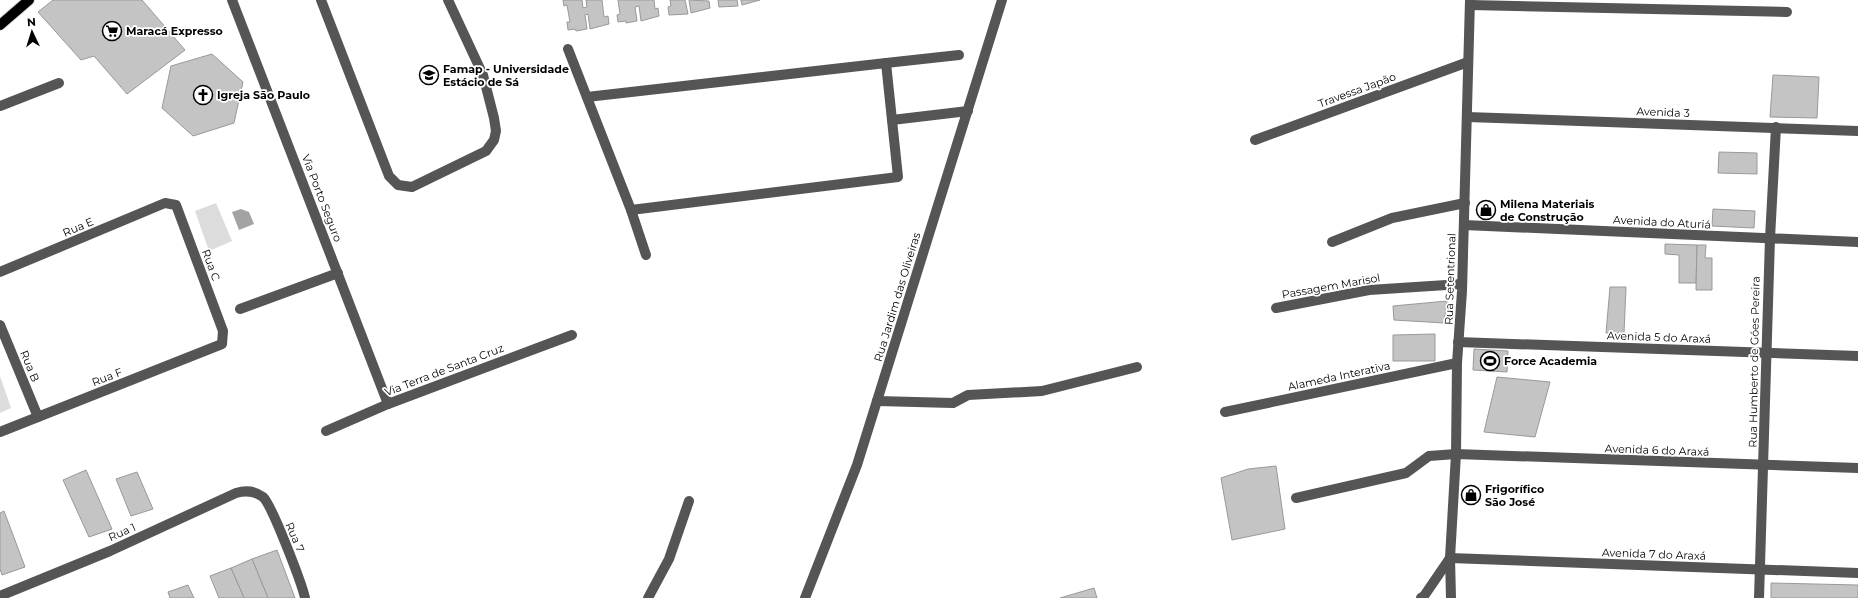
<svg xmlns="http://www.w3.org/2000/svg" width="1858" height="598" viewBox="0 0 1858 598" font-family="Montserrat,sans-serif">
	<rect width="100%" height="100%" fill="#fff"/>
	<g fill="#dcdcdc">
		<path d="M216 203 232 241 209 251 195 211Z"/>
		<path d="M0 376 11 408 0 413Z"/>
	</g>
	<path fill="#a3a3a3" d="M241 209 249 212 254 224 239 230 232 212Z"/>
	<g fill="#c4c4c4" stroke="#999">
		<path d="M53 0H142L185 50 127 94 94 56 81 60 38 12Z"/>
		<path d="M563 0H582L583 8 587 7 586 0H602L604 17 608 16 609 24 590 29 588 14 585 15 587 29 576 31 575 29 568 30 567 22H570L567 5 564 6Z"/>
		<path d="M618 0H654L655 9 658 8 659 16 641 21 639 6 635 7 637 21 626 23V21L618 22 617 15 620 14Z"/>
		<path d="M670 0H685L688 14 669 15 668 7 671 6Z"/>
		<path d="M689 0 709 1 710 8 691 13Z"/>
		<path d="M718 0H737L738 6 719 7Z"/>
		<path d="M741 0H760L742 5Z"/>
		<path d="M212 54 243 82 234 123 193 136 162 108 171 66Z"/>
		<path d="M1773 75 1819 77 1817 118 1770 117Z"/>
		<path d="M1719 152 1757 153V174L1718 173Z"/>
		<path d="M1713 209 1755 211 1754 228 1712 226Z"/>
		<path d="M1665 244 1697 245 1696 283H1679V255L1665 254Z"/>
		<path d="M1697 245H1706L1705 258H1712V290H1696Z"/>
		<path d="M1610 287H1626L1624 333H1606Z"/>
		<path d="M1447 301 1444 323 1394 320 1393 306Z"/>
		<path d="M1435 334V361H1393V335Z"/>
		<path d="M1474 349 1508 351 1507 372 1473 370Z"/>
		<path d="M1497 377 1550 382 1535 437 1484 432Z"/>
		<path d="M1276 466 1285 529 1232 540 1221 478 1248 469Z"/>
		<path d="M86 470 112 529 89 537 63 480Z"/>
		<path d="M137 472 153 509 131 516 116 479Z"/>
		<path d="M4 511 25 567 2 575 0 569V513Z"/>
		<path d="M277 550 295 598H268L252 559Z"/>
		<path d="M252 559 268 598H244L231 568Z"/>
		<path d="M231 568 244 598H219L210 576Z"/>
		<path d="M1771 583 1858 585V598H1771Z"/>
		<path d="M188 585 194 598H170L168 592Z"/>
		<path d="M1094 588 1097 598H1060Z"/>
	</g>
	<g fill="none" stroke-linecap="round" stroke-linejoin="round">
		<defs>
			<path id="major" d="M0 25 29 0"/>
		</defs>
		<use href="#major" stroke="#dbdbdb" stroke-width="12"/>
		<g stroke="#555" stroke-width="10">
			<path d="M232 0 388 404"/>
			<path d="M321 0 389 176 398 185 412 187 486 151 494 140 496 131 494 118 483 75 448 0"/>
			<path d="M1470 5 1787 12"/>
			<path d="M568 49 631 210 646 255"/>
			<path d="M886 63 959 55"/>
			<path d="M587 97 886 63 898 177 631 210"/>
			<path d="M0 106 59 83"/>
			<path d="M1467 117 1858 131"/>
			<path d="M892 120 968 111"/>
			<path d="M1255 140 1468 62"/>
			<path d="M1464 225 1858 242"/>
			<path d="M1332 242 1392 218 1465 203"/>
			<path d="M0 272 165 203 176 205 223 331 222 344 0 432"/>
			<path d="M1276 308 1369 290 1462 284"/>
			<path d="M240 309 338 273"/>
			<path d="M0 325 38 417"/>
			<path d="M1458 342 1858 356"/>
			<path d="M877 401 953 403 968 395 1042 391 1137 367"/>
			<path d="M1225 412 1457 363"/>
			<path d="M326 431 388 404 572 335"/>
			<path d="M1296 498 1406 473 1429 456 1456 454 1858 468"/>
			<path d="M1450 558 1858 573"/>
			<path d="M0 596 110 551 236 493C246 490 255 491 263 497 272 505 302 584 305 598"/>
			<path d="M648 598 669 559 689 501"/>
			<path d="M805 598 857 465 1002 0"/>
			<path d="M1421 598 1424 596 1450 558"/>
			<path d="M1451 598 1450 558 1456 454 1457 363 1462 291 1470 0"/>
			<path d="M1759 598 1770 238 1776 127"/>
		</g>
		<use href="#major" stroke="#000" stroke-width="10"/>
	</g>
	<defs>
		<symbol id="supermarket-ring" viewBox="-11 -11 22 22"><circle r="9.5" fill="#fff" stroke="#000" stroke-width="1.5"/><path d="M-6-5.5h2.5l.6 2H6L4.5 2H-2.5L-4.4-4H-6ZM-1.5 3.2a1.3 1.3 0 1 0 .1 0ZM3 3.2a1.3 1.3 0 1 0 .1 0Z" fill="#000"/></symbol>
		<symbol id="university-ring" viewBox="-11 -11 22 22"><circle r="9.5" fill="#fff" stroke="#000" stroke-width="1.5"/><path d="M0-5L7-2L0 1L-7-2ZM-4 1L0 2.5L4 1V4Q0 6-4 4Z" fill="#000"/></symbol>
		<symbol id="church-ring" viewBox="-11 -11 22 22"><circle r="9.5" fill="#fff" stroke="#000" stroke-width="1.5"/><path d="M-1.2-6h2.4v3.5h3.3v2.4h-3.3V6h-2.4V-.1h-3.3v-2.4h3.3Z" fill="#000"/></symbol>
		<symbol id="shop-ring" viewBox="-11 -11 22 22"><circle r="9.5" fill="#fff" stroke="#000" stroke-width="1.5"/><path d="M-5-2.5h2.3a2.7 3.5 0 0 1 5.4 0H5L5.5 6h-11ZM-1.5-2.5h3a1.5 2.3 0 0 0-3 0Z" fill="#000"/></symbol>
		<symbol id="stadium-ring" viewBox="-11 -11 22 22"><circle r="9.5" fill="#fff" stroke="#000" stroke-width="1.5"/><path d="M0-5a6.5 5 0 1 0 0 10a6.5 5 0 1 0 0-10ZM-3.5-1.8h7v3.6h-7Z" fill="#000"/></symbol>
	</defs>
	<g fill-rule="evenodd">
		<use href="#supermarket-ring" x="101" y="20" width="22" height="22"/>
		<use href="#university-ring" x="418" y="64" width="22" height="22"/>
		<use href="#church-ring" x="192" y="84" width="22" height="22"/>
		<use href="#shop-ring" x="1475" y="199" width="22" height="22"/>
		<use href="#stadium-ring" x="1479" y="350" width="22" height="22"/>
		<use href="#shop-ring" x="1460" y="484" width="22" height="22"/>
	</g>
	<g text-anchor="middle" stroke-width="3.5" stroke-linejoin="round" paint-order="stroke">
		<g font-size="11" font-weight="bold" fill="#000" stroke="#fff" text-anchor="start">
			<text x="126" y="35">Maracá Expresso</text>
			<text x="443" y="73">Famap - Universidade<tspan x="443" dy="13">Estácio de Sá</tspan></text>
			<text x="217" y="99">Igreja São Paulo</text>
			<text x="1500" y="208">Milena Materiais<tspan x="1500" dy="13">de Construção</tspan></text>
			<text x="1504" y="365">Force Academia</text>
			<text x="1485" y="493">Frigorífico<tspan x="1485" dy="13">São José</tspan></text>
		</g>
		<g font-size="11" fill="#000" stroke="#fff">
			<text transform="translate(1357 90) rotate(-20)" y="4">Travessa Japão</text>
			<text transform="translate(1663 112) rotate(2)" y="4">Avenida 3</text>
			<text transform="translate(322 198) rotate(69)" y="4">Via Porto Seguro</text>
			<text transform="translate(1662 222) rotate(3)" y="4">Avenida do Aturiá</text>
			<text transform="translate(78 227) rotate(-23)" y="4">Rua E</text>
			<text transform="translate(211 265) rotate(70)" y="4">Rua C</text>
			<text transform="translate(1450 279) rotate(-88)" y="4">Rua Setentrional</text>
			<text transform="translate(1331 286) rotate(-10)" y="4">Passagem Marisol</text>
			<text transform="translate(897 297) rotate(-73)" y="4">Rua Jardim das Oliveiras</text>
			<text transform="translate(1659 337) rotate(2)" y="4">Avenida 5 do Araxá</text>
			<text transform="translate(1754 362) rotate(-89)" y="4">Rua Humberto de Góes Pereira</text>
			<text transform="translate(30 366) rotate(68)" y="4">Rua B</text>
			<text transform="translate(444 370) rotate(-21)" y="4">Via Terra de Santa Cruz</text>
			<text transform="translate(1339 376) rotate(-12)" y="4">Alameda Interativa</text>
			<text transform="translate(107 377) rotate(-21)" y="4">Rua F</text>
			<text transform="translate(1657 450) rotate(2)" y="4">Avenida 6 do Araxá</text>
			<text transform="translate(122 532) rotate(-24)" y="4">Rua 1</text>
			<text transform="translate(295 537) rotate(67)" y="4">Rua 7</text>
			<text transform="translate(1654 554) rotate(2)" y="4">Avenida 7 do Araxá</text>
		</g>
	</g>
	<g transform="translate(32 32) rotate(356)" stroke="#ffffff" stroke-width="3" paint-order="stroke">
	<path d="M0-3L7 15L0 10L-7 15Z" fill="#000000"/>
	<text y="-6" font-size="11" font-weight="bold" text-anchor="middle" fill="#000000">N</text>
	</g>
</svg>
